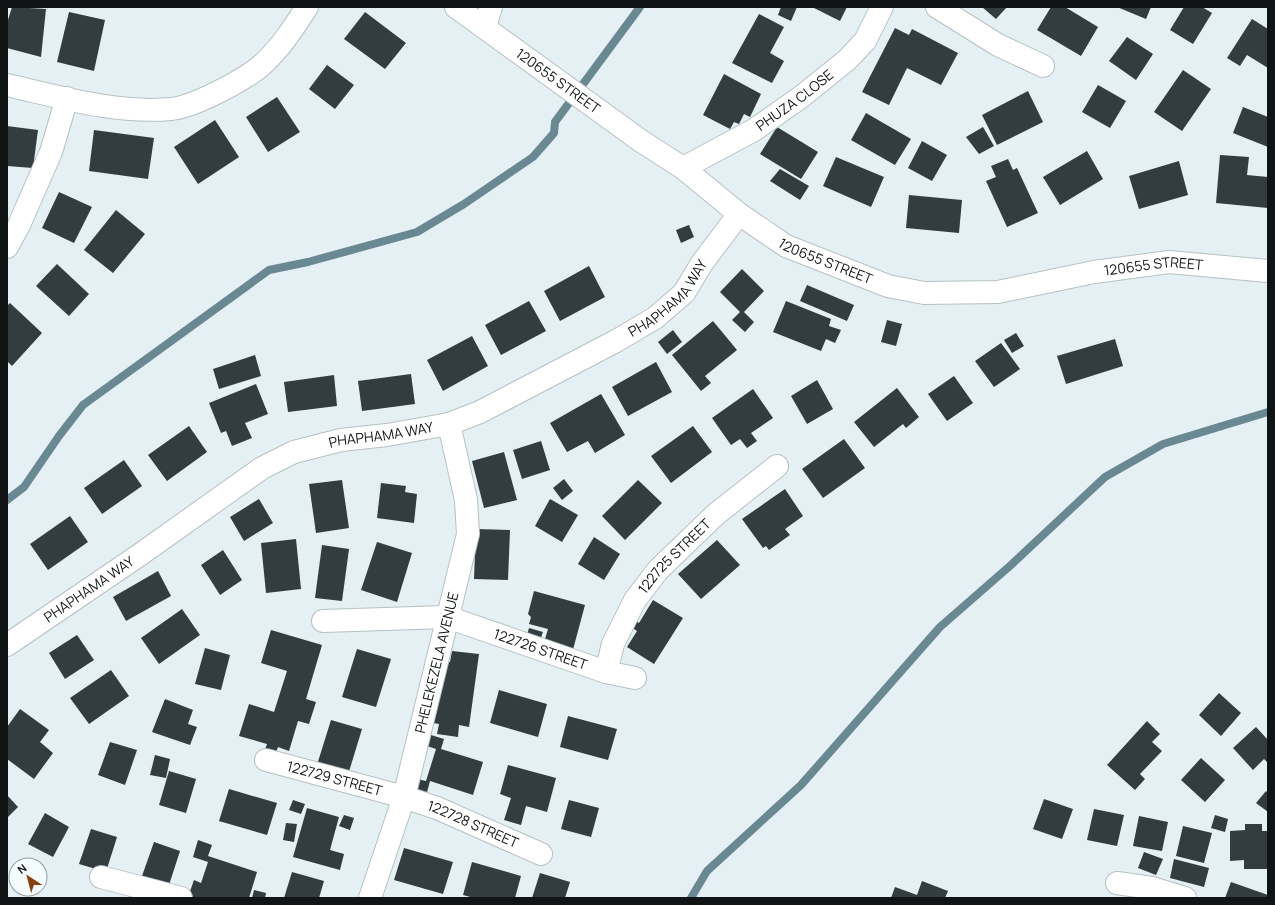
<svg xmlns="http://www.w3.org/2000/svg" width="1275" height="905" viewBox="0 0 1275 905" font-family="Manrope,sans-serif">
	<rect width="100%" height="100%" fill="#e4f0f3"/>
	<g fill="none" stroke-linecap="round" stroke-linejoin="round">
		<g stroke="#6a8891" stroke-width="8">
			<path d="M7 500 24 487 59 436 83 405 269 270 308 262 417 232 464 204 533 157 554 133 555 122 640 7"/>
			<path d="M691 898 707 871 801 785 940 627 1011 565 1105 477 1163 444 1268 412"/>
		</g>
	</g>
	<g fill="#333c3e">
		<path d="M12 7 46 9 41 57 7 48V23Z"/>
		<path d="M781 7H797L791 21 778 15Z"/>
		<path d="M812 7H847L840 21Z"/>
		<path d="M982 7H1007L996 19Z"/>
		<path d="M1051 7H1065L1098 27 1081 56 1037 30Z"/>
		<path d="M1117 7H1151L1146 19Z"/>
		<path d="M1184 7H1202L1212 13 1193 44 1170 30Z"/>
		<path d="M69 12 105 20 94 71 57 62Z"/>
		<path d="M365 12 406 43 385 69 344 39Z"/>
		<path d="M759 14 784 27 770 53 784 61 772 83 732 63Z"/>
		<path d="M1252 19 1268 29V68L1247 55 1240 66 1227 58Z"/>
		<path d="M895 28 909 35 912 29 958 53 941 85 907 68 889 105 862 92Z"/>
		<path d="M1127 37 1153 54 1136 80 1109 61Z"/>
		<path d="M327 65 354 85 335 109 309 89Z"/>
		<path d="M1183 70 1211 89 1182 131 1154 112Z"/>
		<path d="M724 74 761 94 750 117 744 114 739 124 734 122 730 129 703 115Z"/>
		<path d="M1098 85 1126 101 1110 128 1082 112Z"/>
		<path d="M1028 91 1043 122 997 145 982 115Z"/>
		<path d="M277 97 300 132 268 152 246 117Z"/>
		<path d="M1243 107 1268 117V147L1233 133Z"/>
		<path d="M866 113 911 139 895 165 851 140Z"/>
		<path d="M215 120 239 157 198 184 174 147Z"/>
		<path d="M7 126 38 130 33 168 7 166Z"/>
		<path d="M777 127 818 152 801 179 760 154Z"/>
		<path d="M983 127 994 146 979 154 966 137Z"/>
		<path d="M94 130 154 138 148 179 89 171Z"/>
		<path d="M922 141 947 155 932 181 908 168Z"/>
		<path d="M1087 151 1103 179 1060 205 1043 177Z"/>
		<path d="M1220 155 1249 157 1247 175 1268 177V208L1216 203Z"/>
		<path d="M836 157 884 177 871 207 823 186Z"/>
		<path d="M1008 159 1013 170 1017 168 1038 213 1007 227 986 181 996 177 991 166Z"/>
		<path d="M1179 161 1188 195 1139 209 1129 176Z"/>
		<path d="M780 169 809 186 800 200 770 181Z"/>
		<path d="M59 192 92 207 74 243 42 228Z"/>
		<path d="M909 195 962 200 959 233 906 228Z"/>
		<path d="M116 210 145 234 113 273 84 250Z"/>
		<path d="M689 225 694 237 681 243 676 230Z"/>
		<path d="M57 264 89 294 69 316 36 286Z"/>
		<path d="M589 266 605 297 560 321 544 291Z"/>
		<path d="M742 269 764 291 744 312 754 322 745 332 732 320 740 312 720 292Z"/>
		<path d="M807 285 854 305 847 321 800 301Z"/>
		<path d="M529 301 546 331 501 355 485 325Z"/>
		<path d="M786 301 831 319 829 326 841 330 835 343 826 339 821 351 773 332Z"/>
		<path d="M10 303 42 333 12 366 7 361V306Z"/>
		<path d="M887 320 902 324 896 346 881 342Z"/>
		<path d="M713 321 737 350 705 376 711 383 701 391 672 355Z"/>
		<path d="M673 330 682 342 667 354 658 342Z"/>
		<path d="M1016 333 1024 346 1012 353 1004 340Z"/>
		<path d="M472 336 488 366 443 391 427 360Z"/>
		<path d="M1115 339 1123 366 1066 384 1057 356Z"/>
		<path d="M1001 343 1020 369 994 387 975 361Z"/>
		<path d="M255 355 261 376 219 389 213 369Z"/>
		<path d="M656 362 672 392 628 416 612 387Z"/>
		<path d="M411 374 415 404 362 411 358 381Z"/>
		<path d="M334 375 337 406 288 412 284 382Z"/>
		<path d="M954 376 973 403 947 421 928 394Z"/>
		<path d="M817 380 833 409 807 424 791 396Z"/>
		<path d="M256 384 268 414 245 423 252 438 232 446 226 431 221 433 209 403Z"/>
		<path d="M897 388 919 417 906 428 903 424 874 447 854 422Z"/>
		<path d="M753 389 773 418 751 433 757 441 747 448 740 439 731 445 712 418Z"/>
		<path d="M601 394 625 435 595 453 588 441 567 452 550 423Z"/>
		<path d="M189 426 207 452 167 481 148 455Z"/>
		<path d="M693 426 712 452 671 483 651 456Z"/>
		<path d="M844 439 865 468 823 498 802 469Z"/>
		<path d="M541 441 550 470 522 479 513 450Z"/>
		<path d="M504 452 517 500 484 508 472 461Z"/>
		<path d="M124 460 142 486 102 514 84 488Z"/>
		<path d="M564 479 573 491 562 500 553 488Z"/>
		<path d="M342 480 349 528 316 533 309 484Z"/>
		<path d="M638 480 662 503 625 540 602 516Z"/>
		<path d="M381 483 406 486 405 492 417 494 414 523 377 518Z"/>
		<path d="M785 489 803 516 785 529 790 535 769 550 766 546 763 548 742 519Z"/>
		<path d="M259 499 273 523 244 541 230 517Z"/>
		<path d="M550 499 578 515 562 542 535 526Z"/>
		<path d="M70 516 88 542 48 570 30 544Z"/>
		<path d="M476 529 510 530 508 580 474 579Z"/>
		<path d="M594 537 620 554 604 580 578 564Z"/>
		<path d="M296 539 301 589 266 593 261 543Z"/>
		<path d="M717 540 740 565 701 599 678 574Z"/>
		<path d="M377 542 412 553 397 602 361 590Z"/>
		<path d="M322 545 349 549 342 601 315 598Z"/>
		<path d="M223 550 242 580 220 595 201 565Z"/>
		<path d="M158 571 171 596 126 621 113 597Z"/>
		<path d="M534 591 585 605 571 657 542 649 548 629 529 624 531 617 528 614Z"/>
		<path d="M653 600 683 618 654 664 627 647 637 631 628 625 632 618 639 623Z"/>
		<path d="M182 609 200 635 159 664 141 638Z"/>
		<path d="M529 628 543 632 539 643 526 639Z"/>
		<path d="M271 630 322 645 306 699 316 702 309 724 298 721 289 751 278 747 274 758 263 755 267 744 239 736 249 704 274 712 287 671 261 663Z"/>
		<path d="M77 635 94 660 65 679 49 653Z"/>
		<path d="M205 648 230 655 221 690 195 684Z"/>
		<path d="M357 649 391 659 376 707 342 697Z"/>
		<path d="M452 651 479 654 469 727 459 725 458 737 437 734 439 724 433 723 441 661 450 662Z"/>
		<path d="M111 670 129 696 89 724 70 698Z"/>
		<path d="M499 690 547 704 538 737 490 723Z"/>
		<path d="M1219 693 1241 713 1221 736 1199 715Z"/>
		<path d="M165 699 193 710 188 724 197 727 190 745 152 732Z"/>
		<path d="M20 709 49 730 40 742 53 753 34 779 7 759V727Z"/>
		<path d="M568 716 617 729 608 760 560 747Z"/>
		<path d="M331 720 362 729 347 778 316 768Z"/>
		<path d="M1147 721 1160 734 1152 742 1162 751 1140 774 1145 779 1135 790 1107 765Z"/>
		<path d="M1256 727 1268 740V763L1264 759 1253 770 1233 748Z"/>
		<path d="M431 735 444 739 441 749 483 762 473 795 430 781 426 796 413 792 417 779 426 781 436 749 427 746Z"/>
		<path d="M110 742 137 750 125 785 98 775Z"/>
		<path d="M155 755 170 759 166 778 150 775Z"/>
		<path d="M1201 758 1225 780 1205 802 1181 780Z"/>
		<path d="M508 765 556 778 547 812 526 806 521 825 504 820 511 798 500 794Z"/>
		<path d="M169 771 196 779 186 813 159 805Z"/>
		<path d="M229 789 277 803 267 835 219 821Z"/>
		<path d="M1266 791 1268 793V812L1256 803Z"/>
		<path d="M7 795 18 807 7 818Z"/>
		<path d="M1044 799 1073 809 1062 839 1033 829Z"/>
		<path d="M293 800 305 804 301 814 289 810Z"/>
		<path d="M569 800 599 808 591 837 561 829Z"/>
		<path d="M307 808 339 817 330 850 344 854 340 870 293 857Z"/>
		<path d="M1094 809 1124 815 1117 846 1087 840Z"/>
		<path d="M45 813 69 827 53 857 28 844Z"/>
		<path d="M344 815 354 818 350 830 339 826Z"/>
		<path d="M1215 815 1228 819 1225 832 1211 828Z"/>
		<path d="M1139 816 1168 822 1162 851 1133 846Z"/>
		<path d="M286 823 297 824 294 842 283 840Z"/>
		<path d="M1245 824H1262V831H1268V869H1244V860L1230 861V831L1245 830Z"/>
		<path d="M1183 826 1212 833 1204 863 1176 856Z"/>
		<path d="M91 829 117 837 106 872 79 864Z"/>
		<path d="M198 840 212 845 208 856 257 872 249 898 188 897 194 880 201 883 208 862 193 857Z"/>
		<path d="M154 842 180 851 169 885 142 876Z"/>
		<path d="M404 848 453 862 443 894 394 880Z"/>
		<path d="M1144 852 1163 859 1156 875 1138 868Z"/>
		<path d="M1174 859 1209 868 1204 887 1170 878Z"/>
		<path d="M472 862 521 876 515 898H474L463 895Z"/>
		<path d="M292 872 324 881 319 898H284Z"/>
		<path d="M540 873 570 882 565 898H532Z"/>
		<path d="M922 881 948 891 945 898H891L895 887 917 895Z"/>
		<path d="M1231 882 1268 895 1267 898H1225Z"/>
		<path d="M254 890 266 893 265 898H252Z"/>
	</g>
	<g fill="none" stroke-linecap="round" stroke-linejoin="round">
		<defs>
			<g id="minor">
				<path id="s1" d="M456 7 641 141 683 168 739 214 786 246 888 286 924 293 998 292 1094 272 1169 262 1268 271"/>
				<path d="M937 7 998 45 1043 66"/>
				<path d="M485 27 491 7"/>
				<path d="M7 85C60 97 116 114 171 109 194 107 249 78 265 62 282 46 294 27 307 7"/>
				<path id="s2" d="M683 168 754 130 801 97 847 60 865 41 882 7"/>
				<path d="M7 247 19 225 51 152 67 98"/>
				<path id="s3" d="M323 621 447 617 606 672 635 678"/>
				<path id="s4" d="M7 645 138 556 262 468 294 452 341 440 387 435 449 424 480 412 616 341 655 318 684 293 702 263 739 214"/>
				<path id="s5" d="M606 672 613 644 635 600 658 570 715 515 777 466"/>
				<path id="s6" d="M266 760 404 797 437 808 541 854"/>
				<path d="M101 877 181 898"/>
				<path d="M1117 883 1152 888 1185 898"/>
				<path id="s7" d="M370 898 404 797 468 534 466 500 449 424"/>
			</g>
		</defs>
		<use href="#minor" stroke="#b6c1c4" stroke-width="24"/>
		<use href="#minor" stroke="#fff" stroke-width="22"/>
	</g>
	<g text-anchor="middle" stroke-width="4" stroke-linejoin="round" paint-order="stroke">
		<g font-size="14" fill="#101415" stroke="#f5fcfe">
			<text dy="5" stroke="none"><textPath href="#s1" startOffset="126">120655 STREET</textPath></text>
			<text dy="5" stroke="none"><textPath href="#s2" startOffset="131">PHUZA CLOSE</textPath></text>
			<text dy="5" stroke="none"><textPath href="#s1" startOffset="450">120655 STREET</textPath></text>
			<text dy="5" stroke="none"><textPath href="#s1" startOffset="786">120655 STREET</textPath></text>
			<text dy="5" stroke="none"><textPath href="#s4" startOffset="759">PHAPHAMA WAY</textPath></text>
			<text dy="5" stroke="none"><textPath href="#s4" startOffset="435">PHAPHAMA WAY</textPath></text>
			<text dy="5" stroke="none"><textPath href="#s5" startOffset="137">122725 STREET</textPath></text>
			<text dy="5" stroke="none"><textPath href="#s4" startOffset="99">PHAPHAMA WAY</textPath></text>
			<text dy="5" stroke="none"><textPath href="#s3" startOffset="223">122726 STREET</textPath></text>
			<text dy="5" stroke="none"><textPath href="#s7" startOffset="245">PHELEKEZELA AVENUE</textPath></text>
			<text dy="5" stroke="none"><textPath href="#s6" startOffset="71">122729 STREET</textPath></text>
			<text dy="5" stroke="none"><textPath href="#s6" startOffset="217">122728 STREET</textPath></text>
		</g>
	</g>
	<rect width="1275" height="905" fill="none" stroke="#101415" stroke-width="16"/>
	<g transform="translate(28 877) rotate(324)"><circle r="19" fill="#f5fcfe" stroke="#999fa1"/>
	<path d="M0-3L7 15L0 10L-7 15Z" fill="#854311"/>
	<text y="-6" font-size="11" font-weight="bold" text-anchor="middle" fill="#101415">N</text>
	</g>
</svg>
